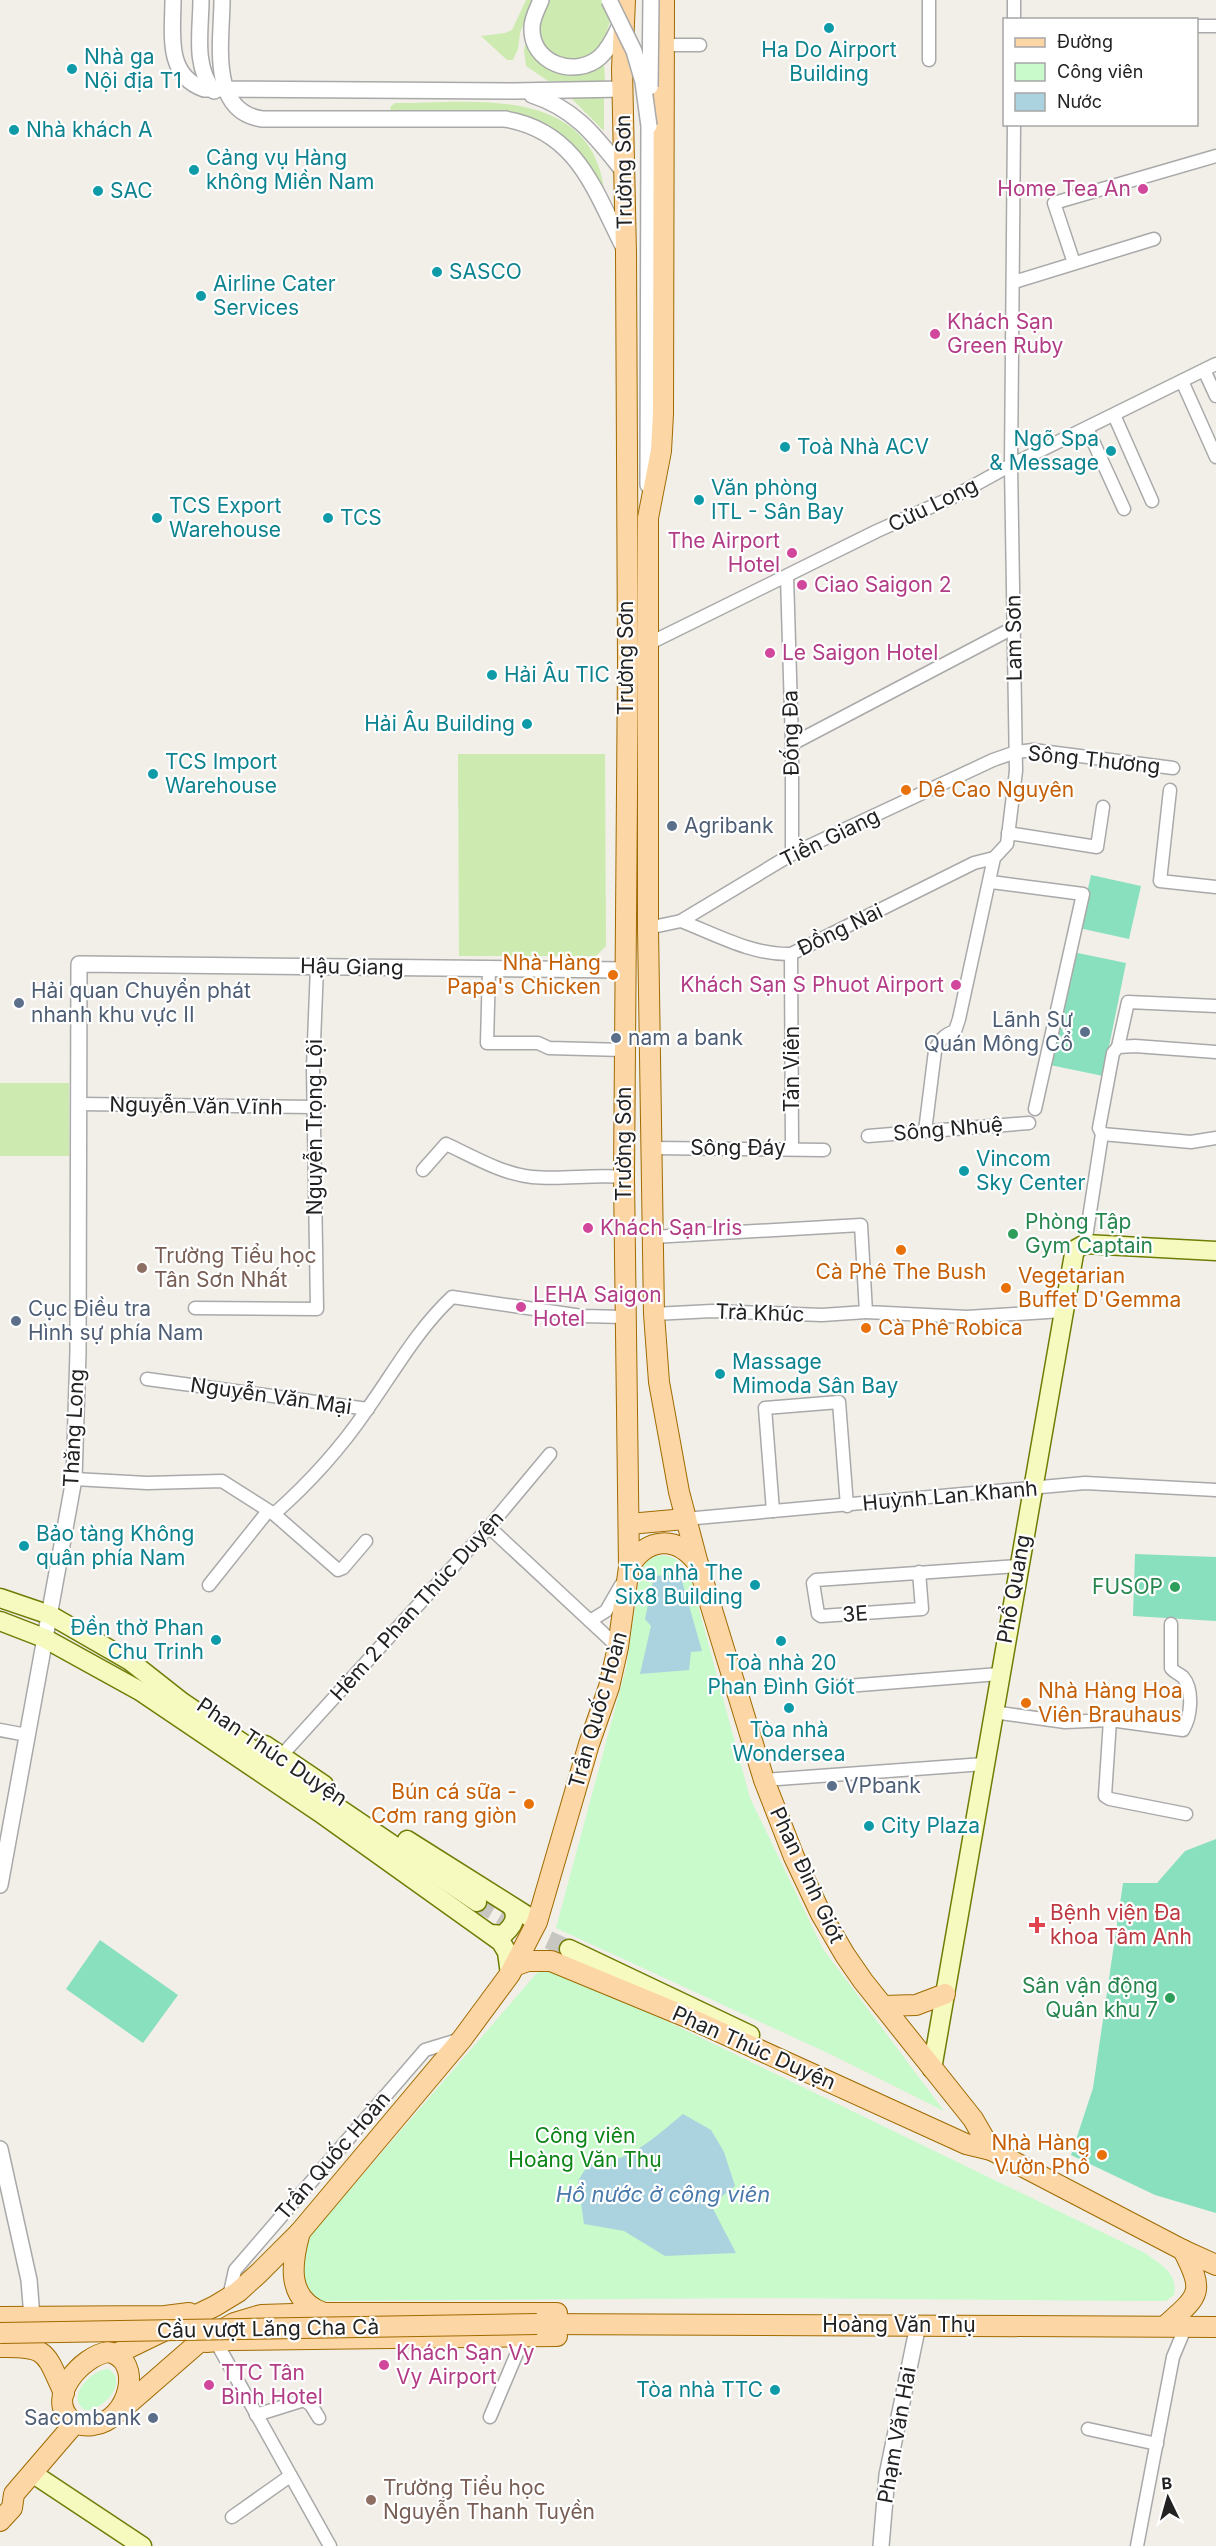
<svg xmlns="http://www.w3.org/2000/svg" width="1216" height="2546" viewBox="0 0 1216 2546" font-family="Inter,sans-serif">
	<rect width="100%" height="100%" fill="#f2efe9"/>
	<g fill="#cdebb0">
		<path d="M526 0H533L520 33 518 49 513 60H507L481 36 505 33 512 30Z"/>
		<path d="M546 0H612C610 89 529 67 539 17 540 12 544 5 546 0Z"/>
		<path d="M526 42C540 70 578 89 604 62L605 81H548L526 66 524 50Z"/>
		<path d="M571 98H604V131Z"/>
		<path d="M395 103C470 103 589 84 604 188 598 184 592 169 587 161 568 133 536 115 503 112L392 113 390 107Z"/>
		<path d="M458 754H605L606 946 596 956H459Z"/>
		<rect x="0" y="1083" width="69" height="73"/>
	</g>
	<g fill="#c8facc">
		<path d="M656 1556C672 1553 682 1562 690 1576L750 1798 823 1949 944 2111 832 2055 556 1928 626 1668 640 1573 646 1562Z"/>
		<path d="M557 1968 1145 2253C1161 2265 1178 2272 1174 2295L1166 2301H1134L773 2298 321 2301 302 2291V2245L536 1974 543 1969Z"/>
		<path d="M108 2369C130 2381 103 2411 85 2410 65 2397 91 2370 108 2369Z"/>
	</g>
	<g fill="#88e0be">
		<path d="M1091 875 1141 886 1129 939 1079 928Z"/>
		<path d="M1073 952 1126 963 1103 1076 1050 1065Z"/>
		<path d="M1135 1554 1216 1557V1621L1133 1616Z"/>
		<path d="M1216 1839V2213L1155 2195 1071 2155 1093 2088 1123 1883H1157L1185 1851Z"/>
		<path d="M100 1940 178 1995 143 2043 66 1989Z"/>
	</g>
	<g fill="#aad3df">
		<path d="M680 1574 702 1651 691 1652 689 1670 640 1674 651 1626 645 1619 654 1576Z"/>
		<path d="M683 2114 711 2130 724 2152 735 2186 711 2205 736 2253 665 2256 624 2231 584 2224 578 2181 589 2163C628 2164 654 2138 683 2114Z"/>
	</g>
	<g fill="none" stroke-linecap="round" stroke-linejoin="round">
		<path stroke="#c8c6c1" stroke-width="18" stroke-dasharray="18 9" stroke-linecap="butt" d="M477 1902 520 1927 569 1949"/>
		<defs>
			<g id="minor">
				<path d="M1014 20V0"/>
				<path d="M1196 26H1216"/>
				<path d="M664 45H700"/>
				<path d="M929 60V0"/>
				<path d="M1074 263 1054 203 1216 156"/>
				<path d="M1014 282 1154 239"/>
				<path d="M1204 370 1216 396"/>
				<path d="M1182 381 1216 457"/>
				<path d="M1114 415 1152 501"/>
				<path d="M1087 428 1124 509"/>
				<path d="M787 576 792 744V854"/>
				<path d="M650 643 877 531 953 497 1011 465 1216 364"/>
				<path d="M792 744 1013 628"/>
				<path d="M1170 790 1160 881 1216 887"/>
				<path d="M1008 833 1097 847 1103 807"/>
				<path d="M991 882 1083 894 1035 1109"/>
				<path d="M681 921C717 935 752 955 791 954L974 863 994 858"/>
				<path d="M648 928 681 921 792 854 993 760 1016 752 1033 750 1173 768"/>
				<path d="M791 954 792 1147"/>
				<path d="M489 969 487 1043H538L549 1048 624 1050"/>
				<path d="M1118 1047 1128 1002 1216 1006"/>
				<path d="M79 1104 314 1107"/>
				<path d="M925 1131 935 1051C939 1040 944 1035 955 1031L959 1019 994 858 1007 844 1016 771 1011 465 1014 124"/>
				<path d="M1102 1134 1191 1142 1216 1138"/>
				<path d="M868 1136 1029 1123"/>
				<path d="M652 1148 824 1150"/>
				<path d="M423 1170 446 1144C472 1156 502 1174 532 1177 563 1180 593 1174 624 1177"/>
				<path d="M653 1237 861 1225 866 1312 967 1317 1063 1311"/>
				<path d="M1085 1244 1102 1134 1099 1128 1113 1053 1118 1047 1135 1046 1216 1052"/>
				<path d="M195 1308 317 1309 313 1067 317 967"/>
				<path d="M654 1314 712 1311 822 1315 866 1312"/>
				<path d="M147 1379 368 1409"/>
				<path d="M74 1479 147 1483 222 1481 274 1514C308 1484 340 1449 366 1411 394 1372 416 1331 452 1297L582 1316 625 1317"/>
				<path d="M773 1511 765 1408 839 1402 847 1506"/>
				<path d="M274 1514 338 1570 343 1568 366 1541"/>
				<path d="M685 1519 1085 1483 1216 1490"/>
				<path d="M489 1527 618 1647"/>
				<path d="M919 1572 922 1609 821 1616 818 1614 813 1583 816 1580 1018 1566"/>
				<path d="M209 1585 268 1511"/>
				<path d="M590 1621 606 1611 621 1585"/>
				<path d="M834 1687 999 1674"/>
				<path d="M993 1712 1065 1722 1110 1720 1183 1730C1191 1717 1194 1690 1183 1677 1179 1674 1174 1672 1171 1668V1624"/>
				<path d="M1110 1720 1105 1796 1110 1799 1186 1814"/>
				<path d="M0 1730 27 1735"/>
				<path d="M282 1755 489 1527 550 1454"/>
				<path d="M764 1780 984 1764"/>
				<path d="M229 2297 235 2270 425 2050 461 2039"/>
				<path d="M215 2340 330 2546"/>
				<path d="M256 2415 304 2400 311 2405 319 2418"/>
				<path d="M490 2417 520 2346 522 2337"/>
				<path d="M1088 2429 1157 2444"/>
				<path d="M232 2517 290 2476"/>
				<path d="M1137 2546 1173 2357 1186 2326"/>
			</g>
			<g id="tertiary">
				<path d="M173 0C173 33 165 75 204 89L514 91 623 89"/>
				<path d="M201 0C201 29 193 67 214 91"/>
				<path d="M222 0C222 40 208 111 262 119H505C578 131 595 192 625 250"/>
				<path d="M541 0C538 8 532 18 532 27 530 63 575 79 600 57 611 47 616 33 622 21"/>
				<path d="M532 95C576 109 596 137 624 172"/>
				<path d="M648 485 649 126"/>
				<path d="M0 1885 74 1479 78 1352 79 964 625 970"/>
				<path d="M0 2149 29 2280 32 2317"/>
				<path d="M881 2546 887 2475 918 2325"/>
			</g>
			<g id="secondary">
				<path d="M0 1598 50 1615 130 1661 182 1702 477 1902"/>
				<path d="M0 1621 44 1638 140 1691 319 1812 501 1942 507 1952 510 1974"/>
				<path d="M265 1745 324 1785"/>
				<path d="M407 1840 537 1922"/>
				<path d="M491 1934 503 1935C512 1927 519 1918 512 1907"/>
				<path d="M569 1949 750 2035"/>
				<path d="M932 2069 1074 1254 1076 1249 1085 1244 1216 1251"/>
				<path d="M32 2473 142 2546"/>
			</g>
			<g id="primary">
				<path d="M664 0 663 414 661 451 648 518V928L654 1314 659 1382 679 1492 698 1564 764 1780 794 1857 821 1914 845 1955 863 1981 973 2119 991 2150 1183 2250 1216 2265"/>
				<path d="M629 1524 685 1519"/>
				<path d="M629 1567C647 1537 677 1535 698 1564"/>
				<path d="M514 1966 528 1961H551L689 2018 966 2144 991 2150"/>
				<path d="M883 2006 916 2005 945 1994"/>
				<path d="M300 2232C291 2264 286 2300 324 2313"/>
				<path d="M0 2317 165 2316 189 2313"/>
				<path d="M537 2324 1216 2327"/>
				<path d="M1165 2326C1200 2295 1205 2293 1183 2250"/>
				<path d="M206 2342 231 2340 557 2336"/>
				<path d="M0 2347C48 2346 45 2352 64 2393"/>
				<path d="M108 2352C145 2359 129 2422 93 2425 86 2426 77 2425 71 2420 45 2397 82 2356 108 2352Z"/>
				<path d="M116 2354 215 2306 238 2292 259 2273 300 2232 462 2039 510 1974 537 1922 589 1744 609 1687 618 1647 629 1567 624 1177 628 662 626 253 622 69 625 0"/>
				<path d="M120 2411 197 2344 234 2323 261 2315 325 2313H557"/>
				<path d="M0 2521 12 2508 14 2494 75 2423"/>
			</g>
		</defs>
		<use href="#minor" stroke="#a9a9a9" stroke-width="15"/>
		<use href="#tertiary" stroke="#a9a9a9" stroke-width="18"/>
		<use href="#secondary" stroke="#707d05" stroke-width="21"/>
		<use href="#primary" stroke="#a06b00" stroke-width="22"/>
		<use href="#minor" stroke="#fff" stroke-width="12"/>
		<use href="#tertiary" stroke="#fff" stroke-width="15"/>
		<use href="#secondary" stroke="#f7fabf" stroke-width="18"/>
		<use href="#primary" stroke="#fcd6a4" stroke-width="20"/>
		<defs>
			<g id="tertiary-bridge">
				<path d="M609 0 634 51 643 82 649 126"/>
				<path d="M650 87 651 0"/>
			</g>
			<path id="primary-bridge" d="M0 2333 537 2324"/>
		</defs>
		<use href="#tertiary-bridge" stroke="#a9a9a9" stroke-width="18" stroke-linecap="butt"/>
		<use href="#primary-bridge" stroke="#a06b00" stroke-width="22" stroke-linecap="butt"/>
		<use href="#tertiary-bridge" stroke="#fff" stroke-width="15"/>
		<use href="#primary-bridge" stroke="#fcd6a4" stroke-width="20"/>
	</g>
	<g fill="#0f9aa8" stroke="#fff" stroke-width="2">
		<circle cx="829" cy="28" r="6"/>
		<circle cx="72" cy="69" r="6"/>
		<circle cx="14" cy="130" r="6"/>
		<circle cx="194" cy="170" r="6"/>
		<circle cx="98" cy="191" r="6"/>
		<circle cx="437" cy="272" r="6"/>
		<circle cx="201" cy="296" r="6"/>
		<circle cx="785" cy="447" r="6"/>
		<circle cx="1111" cy="451" r="6"/>
		<circle cx="699" cy="500" r="6"/>
		<circle cx="157" cy="518" r="6"/>
		<circle cx="328" cy="518" r="6"/>
		<circle cx="492" cy="675" r="6"/>
		<circle cx="527" cy="724" r="6"/>
		<circle cx="153" cy="774" r="6"/>
		<circle cx="964" cy="1171" r="6"/>
		<circle cx="720" cy="1374" r="6"/>
		<circle cx="24" cy="1546" r="6"/>
		<circle cx="755" cy="1585" r="6"/>
		<circle cx="216" cy="1640" r="6"/>
		<circle cx="781" cy="1641" r="6"/>
		<circle cx="789" cy="1708" r="6"/>
		<circle cx="869" cy="1826" r="6"/>
		<circle cx="775" cy="2390" r="6"/>
	</g>
	<g fill="#d1479c" stroke="#fff" stroke-width="2">
		<circle cx="1143" cy="189" r="6"/>
		<circle cx="935" cy="334" r="6"/>
		<circle cx="792" cy="553" r="6"/>
		<circle cx="802" cy="585" r="6"/>
		<circle cx="770" cy="653" r="6"/>
		<circle cx="956" cy="985" r="6"/>
		<circle cx="588" cy="1228" r="6"/>
		<circle cx="521" cy="1307" r="6"/>
		<circle cx="384" cy="2365" r="6"/>
		<circle cx="209" cy="2385" r="6"/>
	</g>
	<g fill="#e8710a" stroke="#fff" stroke-width="2">
		<circle cx="906" cy="790" r="6"/>
		<circle cx="613" cy="975" r="6"/>
		<circle cx="901" cy="1250" r="6"/>
		<circle cx="1006" cy="1288" r="6"/>
		<circle cx="866" cy="1328" r="6"/>
		<circle cx="1026" cy="1703" r="6"/>
		<circle cx="529" cy="1804" r="6"/>
		<circle cx="1102" cy="2155" r="6"/>
	</g>
	<g fill="#5c6f8a" stroke="#fff" stroke-width="2">
		<circle cx="672" cy="826" r="6"/>
		<circle cx="19" cy="1003" r="6"/>
		<circle cx="1085" cy="1032" r="6"/>
		<circle cx="616" cy="1038" r="6"/>
		<circle cx="16" cy="1321" r="6"/>
		<circle cx="832" cy="1786" r="6"/>
		<circle cx="153" cy="2418" r="6"/>
	</g>
	<g fill="#2e9e5b" stroke="#fff" stroke-width="2">
		<circle cx="1013" cy="1234" r="6"/>
		<circle cx="1175" cy="1587" r="6"/>
		<circle cx="1170" cy="1998" r="6"/>
	</g>
	<g fill="#8d6e63" stroke="#fff" stroke-width="2">
		<circle cx="142" cy="1268" r="6"/>
		<circle cx="371" cy="2500" r="6"/>
	</g>
	<path fill="#e0444e" stroke="#fff" stroke-width="2" d="M1034 1916h6v6h6v6h-6v6h-6v-6h-6v-6h6z"/>
	<g text-anchor="middle" stroke-width="4.5" stroke-linejoin="round" paint-order="stroke">
		<g font-size="21" fill="#0d838f" stroke="#fff" text-anchor="start">
			<text x="829" y="57" text-anchor="middle">Ha Do Airport<tspan x="829" dy="24">Building</tspan></text>
			<text x="84" y="64">Nhà ga<tspan x="84" dy="24">Nội địa T1</tspan></text>
			<text x="26" y="137">Nhà khách A</text>
			<text x="206" y="165">Cảng vụ Hàng<tspan x="206" dy="24">không Miền Nam</tspan></text>
			<text x="110" y="198">SAC</text>
			<text x="449" y="279">SASCO</text>
			<text x="213" y="291">Airline Cater<tspan x="213" dy="24">Services</tspan></text>
			<text x="1099" y="446" text-anchor="end">Ngõ Spa<tspan x="1099" dy="24">&amp; Message</tspan></text>
			<text x="797" y="454">Toà Nhà ACV</text>
			<text x="711" y="495">Văn phòng<tspan x="711" dy="24">ITL - Sân Bay</tspan></text>
			<text x="169" y="513">TCS Export<tspan x="169" dy="24">Warehouse</tspan></text>
			<text x="340" y="525">TCS</text>
			<text x="504" y="682">Hải Âu TIC</text>
			<text x="515" y="731" text-anchor="end">Hải Âu Building</text>
			<text x="165" y="769">TCS Import<tspan x="165" dy="24">Warehouse</tspan></text>
			<text x="976" y="1166">Vincom<tspan x="976" dy="24">Sky Center</tspan></text>
			<text x="732" y="1369">Massage<tspan x="732" dy="24">Mimoda Sân Bay</tspan></text>
			<text x="36" y="1541">Bảo tàng Không<tspan x="36" dy="24">quân phía Nam</tspan></text>
			<text x="743" y="1580" text-anchor="end">Tòa nhà The<tspan x="743" dy="24">Six8 Building</tspan></text>
			<text x="204" y="1635" text-anchor="end">Đền thờ Phan<tspan x="204" dy="24">Chu Trinh</tspan></text>
			<text x="781" y="1670" text-anchor="middle">Toà nhà 20<tspan x="781" dy="24">Phan Đình Giót</tspan></text>
			<text x="789" y="1737" text-anchor="middle">Tòa nhà<tspan x="789" dy="24">Wondersea</tspan></text>
			<text x="881" y="1833">City Plaza</text>
			<text x="763" y="2397" text-anchor="end">Tòa nhà TTC</text>
		</g>
		<g font-size="21" fill="#222" stroke="#fff">
			<text transform="translate(624 172) rotate(-91)" y="7">Trường Sơn</text>
			<text transform="translate(933 505) rotate(-26)" y="7">Cửu Long</text>
			<text transform="translate(1014 638) rotate(-91)" y="7">Lam Sơn</text>
			<text transform="translate(626 658) rotate(-90)" y="7">Trường Sơn</text>
			<text transform="translate(791 733) rotate(-91)" y="7">Đống Đa</text>
			<text transform="translate(1094 760) rotate(6)" y="7">Sông Thương</text>
			<text transform="translate(830 838) rotate(-26)" y="7">Tiền Giang</text>
			<text transform="translate(840 930) rotate(-26)" y="7">Đồng Nai</text>
			<text transform="translate(352 967) rotate(1)" y="7">Hậu Giang</text>
			<text transform="translate(792 1069) rotate(-90)" y="7">Tản Viên</text>
			<text transform="translate(196 1106) rotate(1)" y="7">Nguyễn Văn Vĩnh</text>
			<text transform="translate(315 1127) rotate(-90)" y="7">Nguyễn Trọng Lội</text>
			<text transform="translate(948 1129) rotate(-5)" y="7">Sông Nhuệ</text>
			<text transform="translate(624 1144) rotate(-90)" y="7">Trường Sơn</text>
			<text x="738" y="1155">Sông Đáy</text>
			<text transform="translate(760 1313) rotate(2)" y="7">Trà Khúc</text>
			<text transform="translate(271 1396) rotate(8)" y="7">Nguyễn Văn Mại</text>
			<text transform="translate(74 1428) rotate(-87)" y="7">Thăng Long</text>
			<text transform="translate(950 1496) rotate(-5)" y="7">Huỳnh Lan Khanh</text>
			<text transform="translate(1014 1589) rotate(-80)" y="7">Phổ Quang</text>
			<text transform="translate(417 1606) rotate(-48)" y="7">Hẻm 2 Phan Thúc Duyện</text>
			<text transform="translate(855 1614) rotate(-4)" y="7">3E</text>
			<text transform="translate(598 1710) rotate(-74)" y="7">Trần Quốc Hoàn</text>
			<text transform="translate(272 1752) rotate(34)" y="7">Phan Thúc Duyện</text>
			<text transform="translate(807 1875) rotate(65)" y="7">Phan Đình Giót</text>
			<text transform="translate(754 2048) rotate(24)" y="7">Phan Thúc Duyện</text>
			<text transform="translate(333 2156) rotate(-49)" y="7">Trần Quốc Hoàn</text>
			<text x="899" y="2332">Hoàng Văn Thụ</text>
			<text transform="translate(268 2329) rotate(-1)" y="7">Cầu vượt Lăng Cha Cả</text>
			<text transform="translate(897 2435) rotate(-80)" y="7">Phạm Văn Hai</text>
		</g>
		<g font-size="21" fill="#b23c85" stroke="#fff" text-anchor="start">
			<text x="1131" y="196" text-anchor="end">Home Tea An</text>
			<text x="947" y="329">Khách Sạn<tspan x="947" dy="24">Green Ruby</tspan></text>
			<text x="780" y="548" text-anchor="end">The Airport<tspan x="780" dy="24">Hotel</tspan></text>
			<text x="814" y="592">Ciao Saigon 2</text>
			<text x="782" y="660">Le Saigon Hotel</text>
			<text x="944" y="992" text-anchor="end">Khách Sạn S Phuot Airport</text>
			<text x="600" y="1235">Khách Sạn Iris</text>
			<text x="533" y="1302">LEHA Saigon<tspan x="533" dy="24">Hotel</tspan></text>
			<text x="396" y="2360">Khách Sạn Vy<tspan x="396" dy="24">Vy Airport</tspan></text>
			<text x="221" y="2380">TTC Tân<tspan x="221" dy="24">Bình Hotel</tspan></text>
		</g>
		<g font-size="21" fill="#c56008" stroke="#fff" text-anchor="start">
			<text x="918" y="797">Dê Cao Nguyên</text>
			<text x="601" y="970" text-anchor="end">Nhà Hàng<tspan x="601" dy="24">Papa's Chicken</tspan></text>
			<text x="901" y="1279" text-anchor="middle">Cà Phê The Bush</text>
			<text x="1018" y="1283">Vegetarian<tspan x="1018" dy="24">Buffet D'Gemma</tspan></text>
			<text x="878" y="1335">Cà Phê Robica</text>
			<text x="1038" y="1698">Nhà Hàng Hoa<tspan x="1038" dy="24">Viên Brauhaus</tspan></text>
			<text x="517" y="1799" text-anchor="end">Bún cá sữa -<tspan x="517" dy="24">Cơm rang giòn</tspan></text>
			<text x="1090" y="2150" text-anchor="end">Nhà Hàng<tspan x="1090" dy="24">Vườn Phố</tspan></text>
		</g>
		<g font-size="21" fill="#4e5e75" stroke="#fff" text-anchor="start">
			<text x="684" y="833">Agribank</text>
			<text x="31" y="998">Hải quan Chuyển phát<tspan x="31" dy="24">nhanh khu vực II</tspan></text>
			<text x="1073" y="1027" text-anchor="end">Lãnh Sự<tspan x="1073" dy="24">Quán Mông Cổ</tspan></text>
			<text x="628" y="1045">nam a bank</text>
			<text x="28" y="1316">Cục Điều tra<tspan x="28" dy="24">Hình sự phía Nam</tspan></text>
			<text x="844" y="1793">VPbank</text>
			<text x="141" y="2425" text-anchor="end">Sacombank</text>
		</g>
		<g font-size="21" fill="#27864d" stroke="#fff" text-anchor="end">
			<text x="1025" y="1229" text-anchor="start">Phòng Tập<tspan x="1025" dy="24">Gym Captain</tspan></text>
			<text x="1163" y="1594">FUSOP</text>
			<text x="1158" y="1993">Sân vận động<tspan x="1158" dy="24">Quân khu 7</tspan></text>
		</g>
		<g font-size="21" fill="#785e54" stroke="#fff" text-anchor="start">
			<text x="154" y="1263">Trường Tiểu học<tspan x="154" dy="24">Tân Sơn Nhất</tspan></text>
			<text x="383" y="2495">Trường Tiểu học<tspan x="383" dy="24">Nguyễn Thanh Tuyền</tspan></text>
		</g>
		<g font-size="21" fill="#be3a42" stroke="#fff" text-anchor="start">
			<text x="1050" y="1920">Bệnh viện Đa<tspan x="1050" dy="24">khoa Tâm Anh</tspan></text>
		</g>
		<g font-size="21" fill="#0c8416" stroke="#fff">
			<text x="585" y="2143">Công viên<tspan x="585" dy="24">Hoàng Văn Thụ</tspan></text>
		</g>
		<g font-size="22" font-style="italic" fill="#4a7aab" stroke="#fff">
			<text x="663" y="2202">Hồ nước ở công viên</text>
		</g>
	</g>
	<rect x="1003" y="18" width="195" height="108" fill="#ffffff" stroke="#a7a7a7" stroke-width="1.5"/>
	<rect x="1015" y="38" width="30" height="9" fill="#fcd6a4" stroke="#a7a7a7" stroke-width="1.5"/>
	<text x="1057" y="48" font-size="18" fill="#222222">Đường</text>
	<rect x="1015" y="63" width="30" height="18" fill="#c8facc" stroke="#a7a7a7" stroke-width="1.5"/>
	<text x="1057" y="78" font-size="18" fill="#222222">Công viên</text>
	<rect x="1015" y="93" width="30" height="18" fill="#aad3df" stroke="#a7a7a7" stroke-width="1.5"/>
	<text x="1057" y="108" font-size="18" fill="#222222">Nước</text>
	<g transform="translate(1168 2498) rotate(355)" stroke="#ffffff" stroke-width="4.5" paint-order="stroke">
	<path d="M0-4.5L10 22L0 15L-10 22Z" fill="#222222"/>
	<text y="-9" font-size="16" font-weight="bold" text-anchor="middle" fill="#222222">B</text>
	</g>
</svg>
